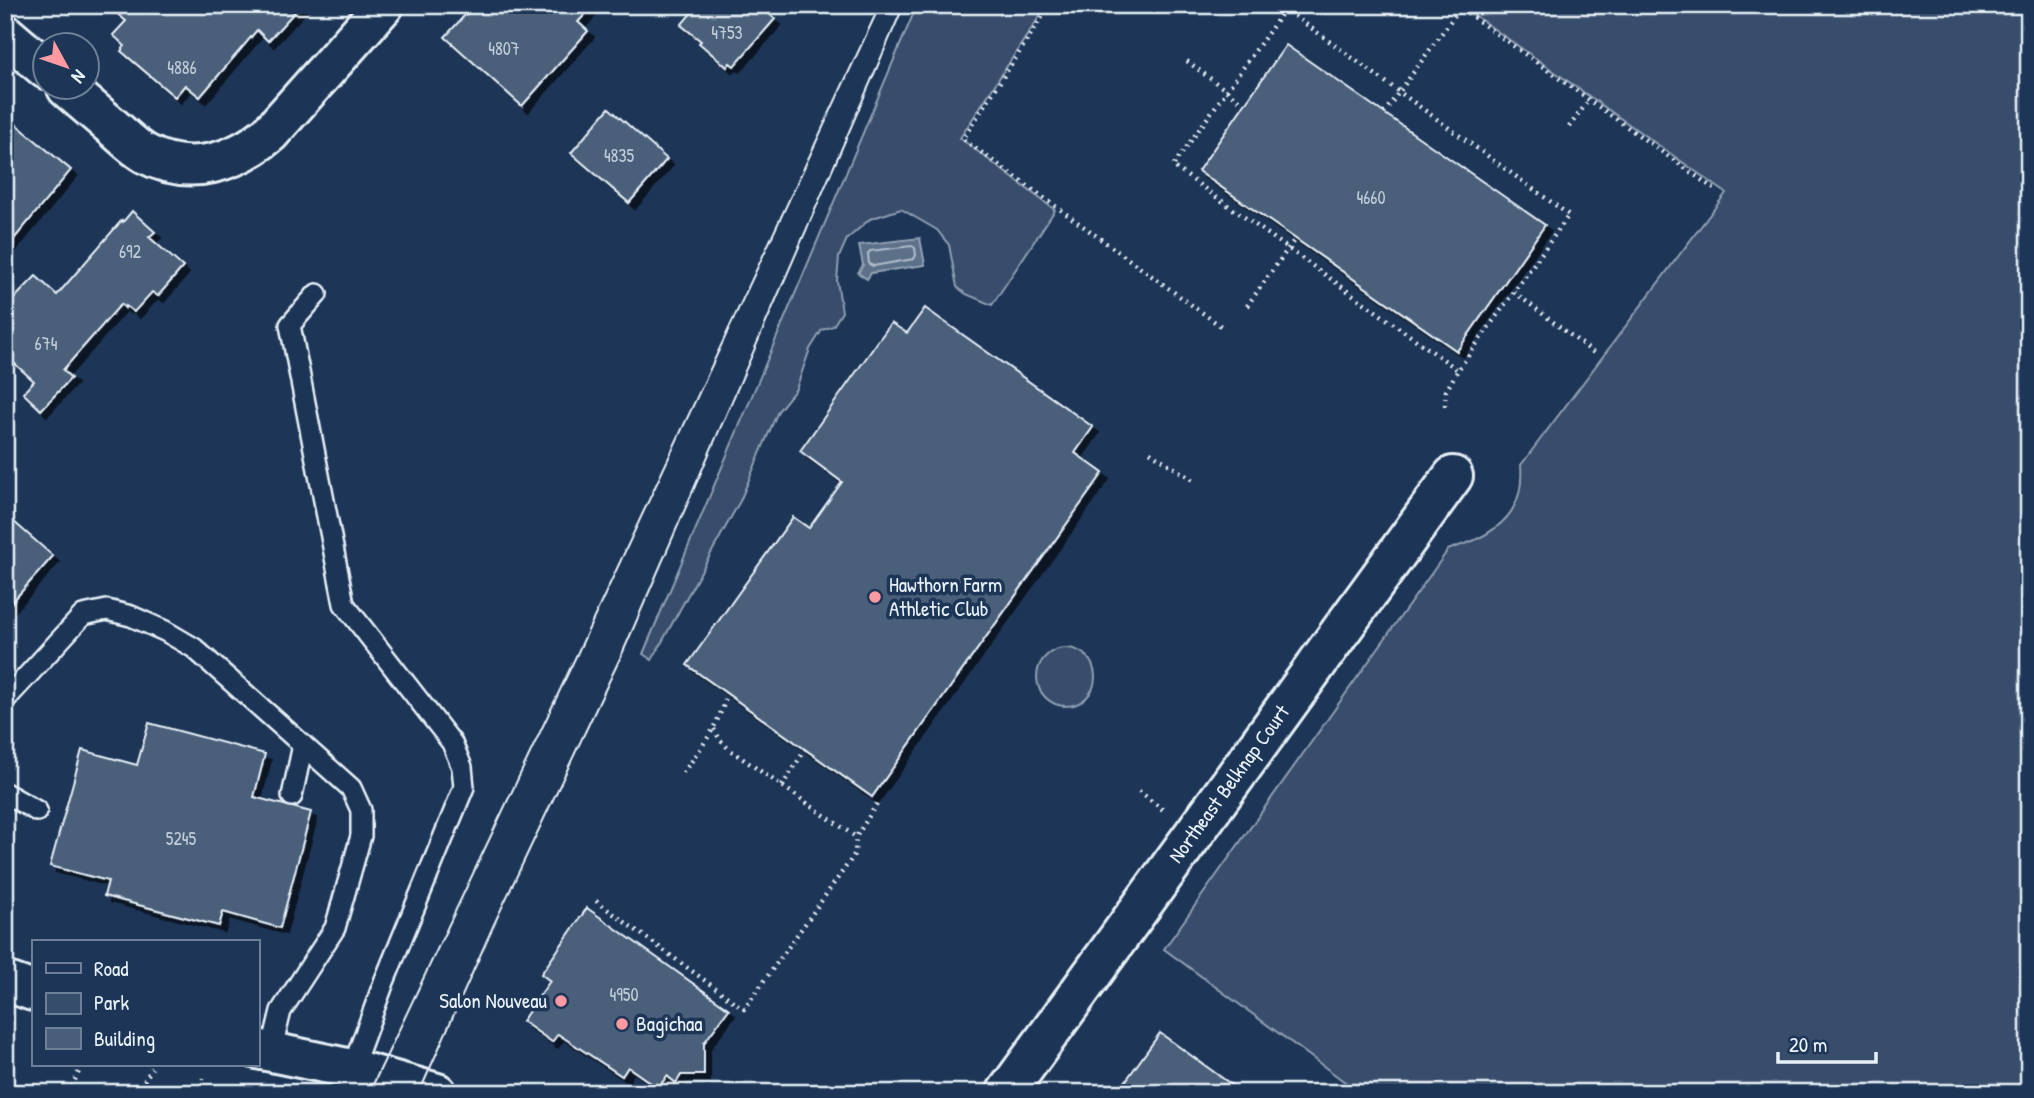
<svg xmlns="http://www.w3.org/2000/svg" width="2034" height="1098" viewBox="0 0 2034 1098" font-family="'Patrick Hand',sans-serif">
	<defs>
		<filter id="shadow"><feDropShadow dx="6" dy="6" stdDeviation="0" flood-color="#0009"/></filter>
	</defs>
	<rect width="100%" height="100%" fill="#1d3557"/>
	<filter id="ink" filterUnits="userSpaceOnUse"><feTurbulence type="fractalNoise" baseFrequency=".0143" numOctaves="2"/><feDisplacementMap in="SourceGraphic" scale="14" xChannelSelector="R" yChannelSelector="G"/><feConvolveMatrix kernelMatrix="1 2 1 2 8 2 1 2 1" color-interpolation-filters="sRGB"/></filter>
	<g filter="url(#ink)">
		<g fill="#374d6c" stroke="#909fb2" stroke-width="2">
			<path d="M917 5H1047L960 138 1055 210 992 305 966 294 957 287 949 245 937 230 901 209 870 219 847 239 839 257 837 281 842 312 833 326 822 330 810 349 796 389 778 411 740 501 652 660 643 654Z"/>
			<path d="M1460 5H2029V1093H1360L1164 949 1448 550C1457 546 1466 544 1475 540 1509 524 1524 502 1521 465L1726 193Z"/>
			<circle cx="1066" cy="677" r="29"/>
		</g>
		<path fill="#5d7089" stroke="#95a4b5" stroke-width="2" d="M920 238 925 265 871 273 867 279 858 273 863 265 859 245Z"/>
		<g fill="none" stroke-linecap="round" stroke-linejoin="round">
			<path stroke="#b0bdcc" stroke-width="2" d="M912 246 915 248 916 255 914 259 873 266 869 264 868 254 870 251Z"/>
		</g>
		<g fill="#495e7a" stroke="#e8f1f8" stroke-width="2" filter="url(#shadow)">
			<path d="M107 5H301L268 41 257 30 200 97 185 85 175 97 121 51 125 46 113 35 126 21Z"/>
			<path d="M474 5H594L578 22 588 31 522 106 445 37Z"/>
			<path d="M698 5H759L775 19 734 66 730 63 727 67 699 43 701 41 681 25Z"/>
			<path d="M1286 45 1545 225 1457 351 1198 171Z"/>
			<path d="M609 108 667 159 629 203 571 153Z"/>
			<path d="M5 115 71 170 5 250Z"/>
			<path d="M132 211 155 232 149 237 183 267 158 296 152 292 134 312 126 306 125 308 121 304 63 370 71 378 41 410 23 393 34 381 5 355V308L36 276 57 295 122 220 123 222Z"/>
			<path d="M925 308 1093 427 1075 453 1103 473 872 797 687 665 793 517 809 528 842 482 800 451 891 323 907 333Z"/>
			<path d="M5 514 53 556 5 610Z"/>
			<path d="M149 723 265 754 254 797 311 812 280 928 223 912 219 926 104 896 108 881 50 866 82 750 137 765Z"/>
			<path d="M587 908 729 1009 704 1043V1075H681L676 1083 667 1076 658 1088 628 1067 622 1076 558 1034 552 1042 522 1021 550 981 541 974Z"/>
			<path d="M1160 1033 1243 1093H1117Z"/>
		</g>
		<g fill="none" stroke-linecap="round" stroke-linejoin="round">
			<defs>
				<g id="lane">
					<path d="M317 294 290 325 344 604 452 743 462 767 464 787 384 982 352 1069"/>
					<path d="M5 700 83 615 107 610 131 616 165 631 194 648 351 788 361 810V836L335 928 281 1011 271 1052"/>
					<path d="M5 793 37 811"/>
					<path d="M292 796 303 745"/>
				</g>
				<g id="street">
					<path d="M5 34 46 69"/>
					<path d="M67 88C83 102 100 116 116 130 125 138 135 148 146 154 189 177 235 163 270 133L384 5"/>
					<path d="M1006 1093 1453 476"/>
				</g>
				<g id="secondary">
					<path d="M5 981 33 991"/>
					<path d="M257 1049 352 1069 437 1093"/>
				</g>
			</defs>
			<use href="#lane" stroke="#e8f1f8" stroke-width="24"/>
			<use href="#street" stroke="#e8f1f8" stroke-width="44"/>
			<use href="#secondary" stroke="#e8f1f8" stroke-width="44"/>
			<g stroke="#e8f1f8" stroke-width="4.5" stroke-dasharray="2 5" stroke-linecap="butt">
				<path d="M1050 5 963 139 1222 327"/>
				<path d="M1456 5 1717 191"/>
				<path d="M1187 61 1244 104"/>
				<path d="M1384 113 1460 8"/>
				<path d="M1569 127 1589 100"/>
				<path d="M1514 292 1595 354"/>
				<path d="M1247 306 1295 239"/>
				<path d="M1445 406 1446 391 1458 370 1569 215 1285 9 1173 166 1458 370"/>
				<path d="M1150 452 1193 480"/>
				<path d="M714 729 720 740 730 750 856 837 878 802"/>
				<path d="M683 773C703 745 717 729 727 694"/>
				<path d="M782 786 805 750"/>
				<path d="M1139 791 1163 810"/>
				<path d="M596 901 744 1009 850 861 855 853 856 837"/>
				<path d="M69 1093 82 1065"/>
				<path d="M137 1093 152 1068"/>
				<path d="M182 1093H193"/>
				<path d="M202 1093 203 1078"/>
			</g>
			<use href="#lane" stroke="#1d3557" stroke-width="19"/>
			<use href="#street" stroke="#1d3557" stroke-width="38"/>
			<use href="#secondary" stroke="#1d3557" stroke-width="38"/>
			<g stroke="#e8f1f8" stroke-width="2">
				<path d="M369 1093 578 652 880 5"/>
				<path d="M419 1093 495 922 623 652 904 5"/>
			</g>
		</g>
	</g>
	<g fill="#ff9aa2" stroke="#1d3557" stroke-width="2.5">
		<circle cx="875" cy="597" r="7"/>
		<circle cx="561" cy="1001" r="7"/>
		<circle cx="622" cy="1024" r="7"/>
	</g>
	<g text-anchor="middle" stroke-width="7" stroke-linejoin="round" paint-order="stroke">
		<g font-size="18" fill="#c0ccd8">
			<text x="727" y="39">4753</text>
			<text x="504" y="55">4807</text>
			<text x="182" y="74">4886</text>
			<text x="619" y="162">4835</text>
			<text x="1371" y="204">4660</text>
			<text x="130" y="258">692</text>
			<text x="46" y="350">674</text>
			<text x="181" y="845">5245</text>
			<text x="624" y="1001">4950</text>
		</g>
		<g font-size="21" fill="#e8f1f8" stroke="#1d3557" text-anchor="start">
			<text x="889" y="592">Hawthorn Farm<tspan x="889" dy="24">Athletic Club</tspan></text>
			<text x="547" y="1008" text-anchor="end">Salon Nouveau</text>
			<text x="636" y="1031">Bagichaa</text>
		</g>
		<g font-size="21" fill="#e8f1f8" stroke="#1d3557">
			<text transform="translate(1229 784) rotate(-54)" y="7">Northeast Belknap Court</text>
		</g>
	</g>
	<rect width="2034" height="1098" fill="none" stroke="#1d3557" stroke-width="28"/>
	<rect x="14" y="14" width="2006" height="1070" fill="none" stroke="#e8f1f8" stroke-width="2.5" filter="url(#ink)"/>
	<rect x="32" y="940" width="228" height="126" fill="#1d3557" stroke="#6e8097" stroke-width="2"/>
	<rect x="46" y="963" width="35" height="10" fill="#1d3557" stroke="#6e8097" stroke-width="2"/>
	<text x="94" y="976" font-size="21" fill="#e8f1f8">Road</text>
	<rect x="46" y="993" width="35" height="21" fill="#374d6c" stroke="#6e8097" stroke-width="2"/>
	<text x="94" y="1010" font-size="21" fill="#e8f1f8">Park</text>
	<rect x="46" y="1028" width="35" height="21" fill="#495e7a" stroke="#6e8097" stroke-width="2"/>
	<text x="94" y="1046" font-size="21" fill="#e8f1f8">Building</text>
	<g transform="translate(66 66) rotate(130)"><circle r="33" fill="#1d3557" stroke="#6e8097" stroke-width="2"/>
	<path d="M0-5L12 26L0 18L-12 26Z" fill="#ff9aa2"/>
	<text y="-10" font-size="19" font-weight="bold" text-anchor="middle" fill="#e8f1f8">N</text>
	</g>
	<path d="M1778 1052v10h98v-10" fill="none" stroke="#e8f1f8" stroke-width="3.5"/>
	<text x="1789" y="1052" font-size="21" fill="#e8f1f8" stroke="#1d3557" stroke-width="5" paint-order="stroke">20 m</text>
</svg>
